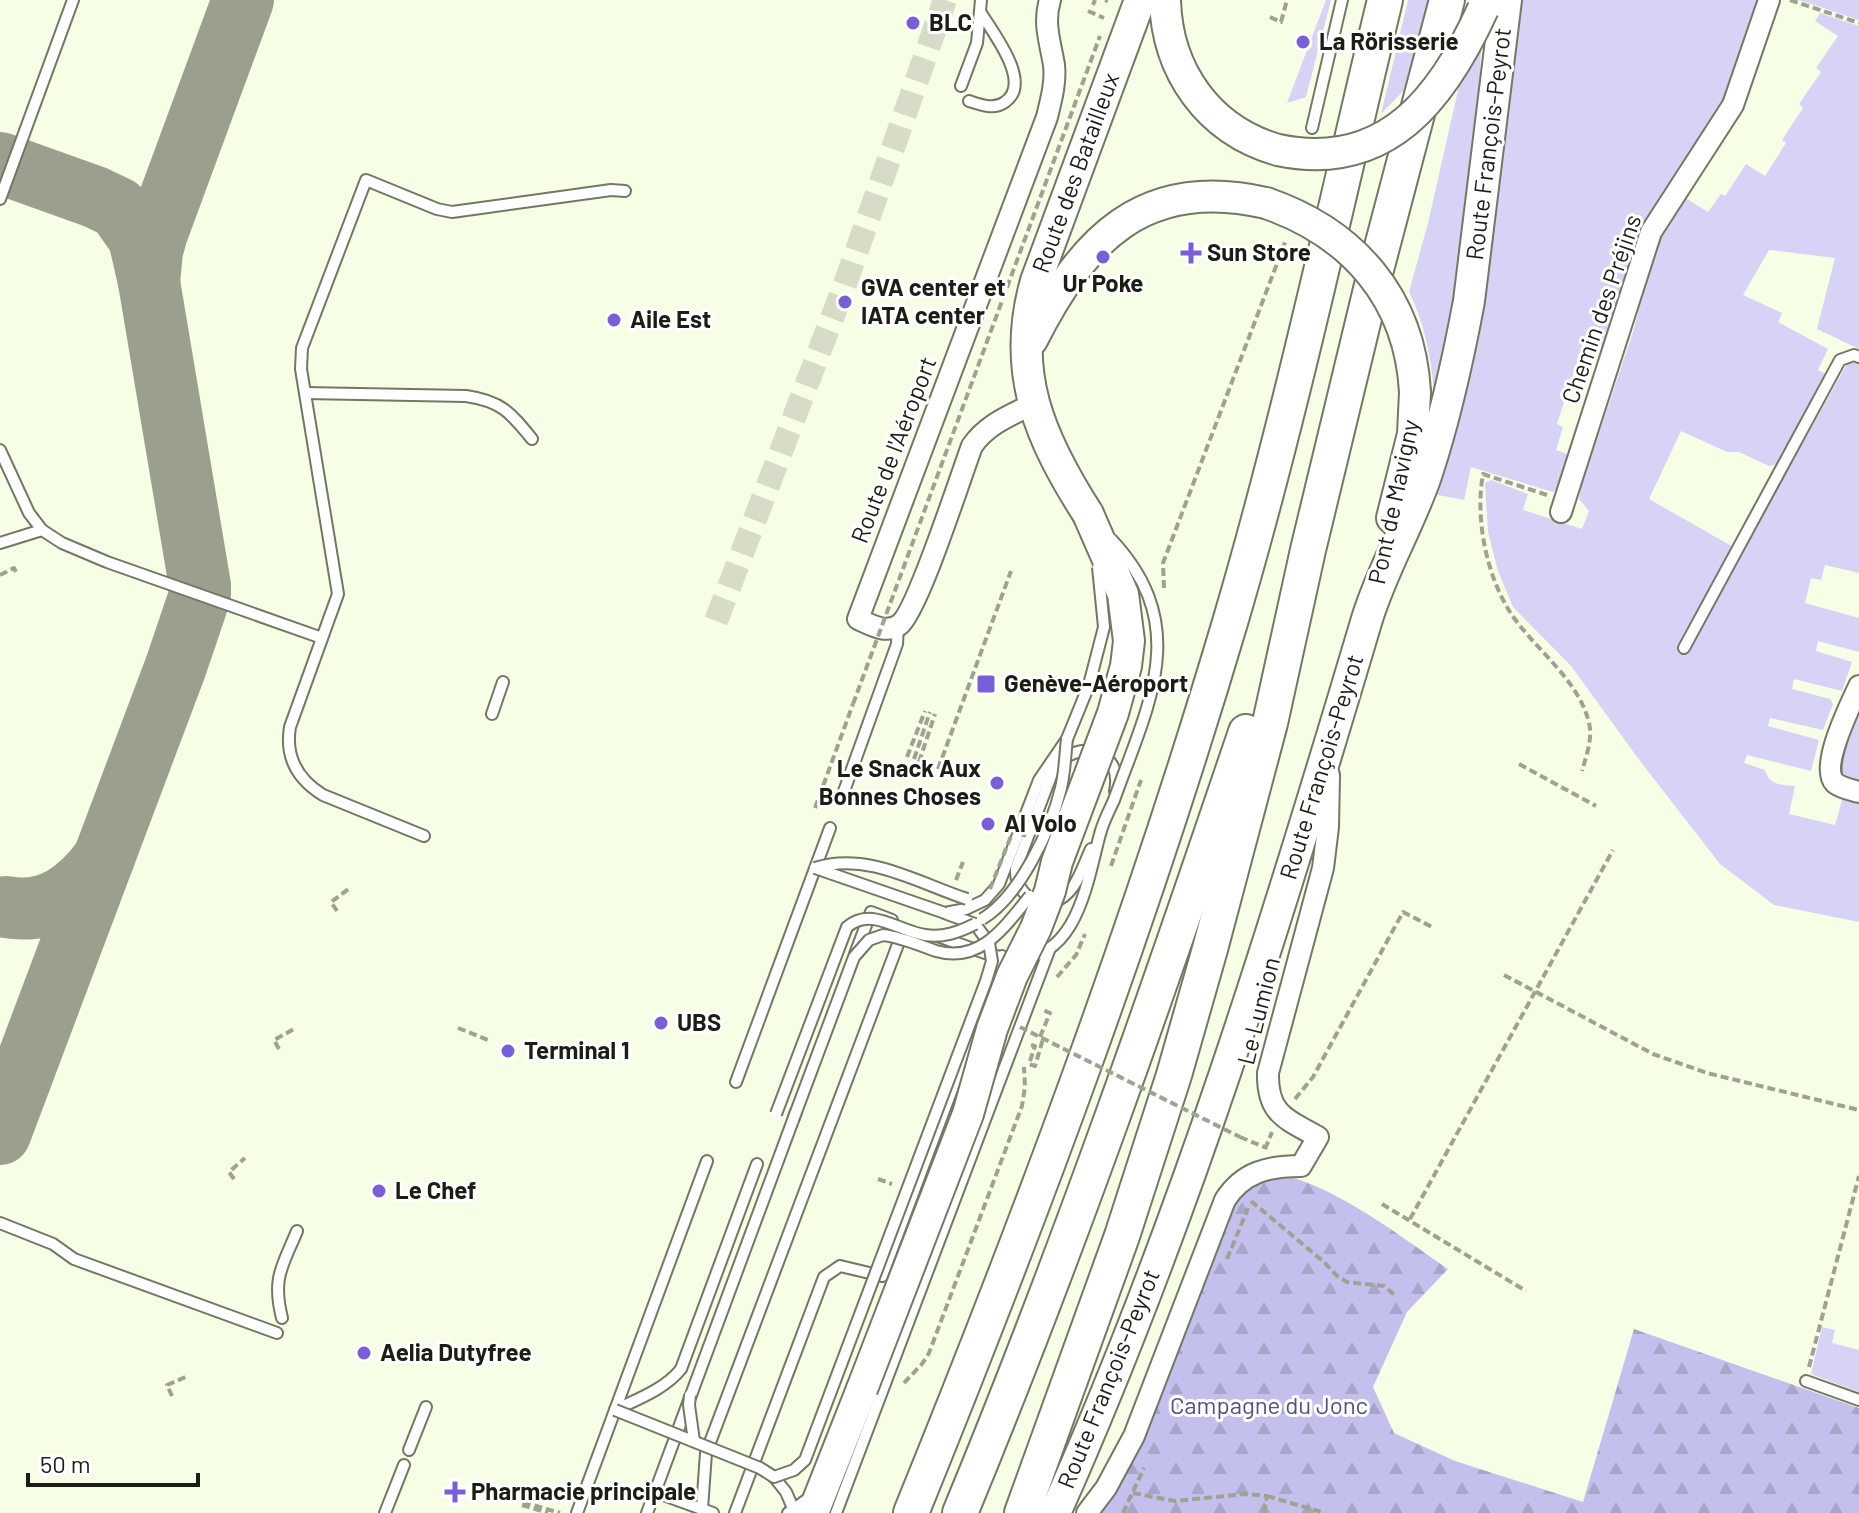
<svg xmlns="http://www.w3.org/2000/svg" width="1859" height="1513" viewBox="0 0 1859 1513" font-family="Barlow,sans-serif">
	<defs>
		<pattern id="forest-firs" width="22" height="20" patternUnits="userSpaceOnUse" patternTransform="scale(2)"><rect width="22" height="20" fill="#c4c0ed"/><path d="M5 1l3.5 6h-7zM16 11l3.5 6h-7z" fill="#a8a5ca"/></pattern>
	</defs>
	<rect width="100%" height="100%" fill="#f7fee6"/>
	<g fill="#d6d3f7">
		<path d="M1326 0H1331L1306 97 1287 103Z"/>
		<path d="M1408 0H1431L1409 85 1381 114Z"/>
		<path d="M1514 0H1759L1728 98 1646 225 1634 223 1622 263 1630 266 1605 347 1584 341 1557 424 1563 427 1556 450 1571 455 1558 489 1553 492 1471 467 1464 500 1433 494 1474 355 1487 259Z"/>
		<path d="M1799 0H1859V20Z"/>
		<path d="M1820 13 1859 26V349L1817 329 1835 258 1769 250 1743 295 1782 313 1778 322 1828 349 1818 370 1826 374 1777 464 1769 466 1739 452H1727L1681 431 1649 499 1742 552 1848 362 1859 363V573L1825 565 1821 580 1811 578 1805 603 1859 618V652L1818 641 1816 651 1852 662 1842 691 1794 679 1792 689 1830 699 1833 704 1823 730 1770 718 1768 726 1819 740 1811 771 1747 755 1744 763 1765 770C1769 785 1781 785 1795 786L1789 814 1835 825 1842 800 1859 804V922L1774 905 1720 864 1640 761 1571 666 1513 607 1498 571 1488 532 1485 483 1491 480 1528 494 1523 510 1582 529 1589 511 1579 499 1581 487 1633 332 1658 236 1682 196 1708 212 1721 194 1725 196 1746 164 1765 176 1786 143 1782 140 1803 108 1799 104 1821 72 1816 68 1838 36 1815 21Z"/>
		<path d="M1481 50 1479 99 1450 333 1437 391 1434 390C1430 355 1425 324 1409 292L1428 223 1459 86Z"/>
		<path d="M1859 700V787L1843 776 1839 757Z"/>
		<path d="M1822 1327 1835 1330 1832 1343 1859 1350V1392L1811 1374Z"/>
	</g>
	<path fill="url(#forest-firs)" d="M1288 1176C1345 1193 1400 1236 1448 1269L1407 1312 1373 1387 1394 1433 1455 1461 1583 1502 1634 1329 1859 1408V1513H1101L1135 1459 1235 1202C1251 1188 1267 1177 1288 1176Z"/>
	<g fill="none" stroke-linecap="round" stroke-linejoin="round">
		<g stroke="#9ba08e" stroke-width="62">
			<path d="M0 163 95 197 118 208 139 238 149 282 200 586V595L176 666 0 1134"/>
			<path d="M149 282 152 251 157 233 243 0"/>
			<path d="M6 907C49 915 80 891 104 858"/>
		</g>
		<path stroke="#d6dcc7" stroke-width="24" stroke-dasharray="24 12" stroke-linecap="butt" d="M716 621 844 287 945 0"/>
		<defs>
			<g id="service">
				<path d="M961 86 977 43 981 0"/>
				<path d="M969 101C981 105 994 110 1005 102 1033 83 993 33 981 13"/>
				<path d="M1312 128 1342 0"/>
				<path d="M0 199 73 0"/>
				<path d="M305 393 466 396C501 401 510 412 532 439"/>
				<path d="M0 450 29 513 42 530 62 543 107 562 322 638"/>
				<path d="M0 543 42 530"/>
				<path d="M1684 648 1840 360 1854 355 1859 357"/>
				<path d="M492 714 503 682"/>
				<path d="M843 794 897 644 898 626"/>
				<path d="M424 836 323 795C297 779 285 757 290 727L338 594 301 369 302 348 366 180 437 209 452 212 611 190 625 191"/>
				<path d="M1033 901C1022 893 1015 883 1016 868L1054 768C1078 737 1124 750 1115 791"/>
				<path d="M1053 902C1075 896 1082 868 1091 849"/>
				<path d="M945 913 966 909 985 900 999 884 1039 780 1067 739 1089 685"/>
				<path d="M947 914 975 924 989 943"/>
				<path d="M937 936C956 942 995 959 1013 959 1078 960 1087 881 1100 834 1103 822 1109 811 1114 800"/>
				<path d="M855 954 871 912 892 920"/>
				<path d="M736 1082 830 828"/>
				<path d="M0 1223 53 1244 74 1259 277 1333"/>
				<path d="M282 1318C272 1278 282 1267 297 1231"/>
				<path d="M1806 1381 1859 1400"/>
				<path d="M615 1410C638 1399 665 1389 681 1369L757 1164"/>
				<path d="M409 1450 426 1407"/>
				<path d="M774 1477 786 1492 795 1513"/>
				<path d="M655 1492 796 1112"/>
				<path d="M702 1509 706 1453 903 931"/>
				<path d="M385 1513 404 1465"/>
				<path d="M577 1513 707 1161"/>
				<path d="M647 1513 655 1492 713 1513"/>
				<path d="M735 1513 824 1277 840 1266 882 1276 1002 956"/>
				<path d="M788 1513 812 1496"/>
				<path d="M836 1513 1050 948"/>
			</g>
			<g id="minor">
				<path d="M1033 404C1011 415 987 424 972 446 961 475 917 613 899 625 886 634 871 625 858 619L1047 117C1051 100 1056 83 1054 65 1050 41 1043 23 1050 0"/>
				<path d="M1561 512 1651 232 1733 105 1769 0"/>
				<path d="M1859 686C1851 704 1819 767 1835 783 1841 788 1852 790 1859 792"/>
				<path d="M1087 1513 1106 1488 1134 1436 1225 1200C1243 1172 1268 1166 1301 1166L1318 1137C1286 1119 1267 1114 1268 1073L1323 868 1328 827 1329 775"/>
			</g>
			<g id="primary">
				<path d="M1165 0C1167 71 1208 130 1278 150"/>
				<path d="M1032 340C1083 239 1144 175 1266 203"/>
				<path d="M1088 514C1040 439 1010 372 1036 281L1140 0"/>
				<path d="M1392 518 1413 434 1415 392"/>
				<path d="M813 1513 862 1389"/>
				<path d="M1055 1513C1184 1224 1277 922 1367 619 1382 570 1409 525 1426 476 1445 419 1458 360 1469 301L1506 0"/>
			</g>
			<g id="motorway">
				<path d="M911 1513C1030 1220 1141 923 1231 619 1291 415 1335 207 1385 0"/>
				<path d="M960 1513C1066 1257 1157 995 1246 732"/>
				<path d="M1022 1513 1122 1236 1174 1075 1210 949 1270 723 1308 550 1373 281 1447 0"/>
			</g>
		</defs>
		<use href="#service" stroke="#727863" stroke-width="14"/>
		<use href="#minor" stroke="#727863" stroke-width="24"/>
		<use href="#primary" stroke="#727863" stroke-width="34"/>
		<use href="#motorway" stroke="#727863" stroke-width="38"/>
		<g stroke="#9da291" stroke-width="4" stroke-dasharray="8 4" stroke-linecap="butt">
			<path d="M1105 0 1108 1"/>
			<path d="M1790 0 1859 23"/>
			<path d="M1093 5 1095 0"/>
			<path d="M1088 11 1104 18"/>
			<path d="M1270 17 1281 22 1287 0"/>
			<path d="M1547 495 1483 474C1475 518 1486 574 1510 612 1533 648 1579 679 1589 723 1593 739 1586 756 1582 771"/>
			<path d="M0 575 14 568 17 574"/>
			<path d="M1164 588 1163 563 1286 240"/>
			<path d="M907 757 925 711"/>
			<path d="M914 759 930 712"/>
			<path d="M919 762 935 714"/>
			<path d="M1519 764 1596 806"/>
			<path d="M938 769 1011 571"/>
			<path d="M815 808 853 704"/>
			<path d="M1111 866 1141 780"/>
			<path d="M956 880 963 862"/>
			<path d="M337 911 331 902 350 888"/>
			<path d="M1504 975 1653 1054 1707 1073 1859 1110"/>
			<path d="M1057 977 1076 955 1085 934"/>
			<path d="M458 1028 488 1040"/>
			<path d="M1040 1037 1050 1013 1043 1010"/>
			<path d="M1031 1045 1035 1046 1029 1064 1035 1066 1043 1039"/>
			<path d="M279 1049 274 1040 294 1029"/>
			<path d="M1295 1099 1313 1077 1403 912 1432 927"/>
			<path d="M1240 1137 1267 1148"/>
			<path d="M1265 1149 1272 1132"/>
			<path d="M234 1179 229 1172 245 1158"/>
			<path d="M1251 1201 1324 1262 1336 1275 1347 1282 1384 1286 1397 1297"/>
			<path d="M1382 1204 1526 1291"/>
			<path d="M1410 1219 1613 850"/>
			<path d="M1227 1259 1248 1208"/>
			<path d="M1809 1367 1859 1176"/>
			<path d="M904 1383 922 1364 929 1353 1022 1106 1025 1087 1024 1067"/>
			<path d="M172 1396 167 1385 188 1376"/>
			<path d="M1133 1493 1175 1501 1246 1494 1267 1496 1264 1513"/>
			<path d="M1267 1496 1325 1513"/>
			<path d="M523 1502 560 1513"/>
			<path d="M522 1505 548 1513"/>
			<path d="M1123 1513 1144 1468"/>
		</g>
		<use href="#service" stroke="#fff" stroke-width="10"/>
		<use href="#minor" stroke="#fff" stroke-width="20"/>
		<use href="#primary" stroke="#fff" stroke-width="30"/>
		<use href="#motorway" stroke="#fff" stroke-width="34"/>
		<defs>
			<g id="service-bridge">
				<path d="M1111 539C1193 626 1148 705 1114 800"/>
				<path d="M1089 685 1104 627 1098 567"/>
				<path d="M815 868C867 851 918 883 967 899"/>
				<path d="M815 868 945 913"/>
				<path d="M982 919C1019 897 1051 830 1061 788 1065 772 1065 755 1067 739"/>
				<path d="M776 1114 847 927C871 906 898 931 925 935 943 938 959 932 975 924"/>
				<path d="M793 1120 854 957 869 940 883 935C901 937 919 945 936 951 981 964 1005 926 1030 896"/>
				<path d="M690 1395 689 1405 694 1441"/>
				<path d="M615 1410 760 1468 774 1477 794 1470 805 1460 986 981 992 961 989 943"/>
			</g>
			<g id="primary-bridge">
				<path d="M1278 150C1387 173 1443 97 1483 9"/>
				<path d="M1266 203C1353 233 1410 298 1415 392"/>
				<path d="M862 1389 968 1114 992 1029 1012 976 1036 928 1050 891 1057 862 1113 713 1126 666 1129 641 1123 594 1088 514"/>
			</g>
		</defs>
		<use href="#service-bridge" stroke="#727863" stroke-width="14" stroke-linecap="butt"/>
		<use href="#primary-bridge" stroke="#727863" stroke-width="34" stroke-linecap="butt"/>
		<g stroke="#9da291" stroke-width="4" stroke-dasharray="8 4" stroke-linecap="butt">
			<path d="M853 704 1100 36"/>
			<path d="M990 889 1013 831 1026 836"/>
			<path d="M1020 1027 1240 1137"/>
			<path d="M878 1179 892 1184"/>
		</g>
		<use href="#service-bridge" stroke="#fff" stroke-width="10"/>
		<use href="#primary-bridge" stroke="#fff" stroke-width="30"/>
	</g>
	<g fill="#785ed8" stroke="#fff" stroke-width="3">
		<circle cx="913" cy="23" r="8"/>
		<circle cx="1303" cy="42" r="8"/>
		<path d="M1187 241h8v8h8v8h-8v8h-8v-8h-8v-8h8z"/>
		<circle cx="1103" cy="257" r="8"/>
		<circle cx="845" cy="302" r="8"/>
		<circle cx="614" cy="320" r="8"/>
		<rect x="976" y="674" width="20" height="20" rx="4"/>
		<circle cx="997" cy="783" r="8"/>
		<circle cx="988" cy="824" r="8"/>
		<circle cx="661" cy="1023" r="8"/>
		<circle cx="508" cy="1051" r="8"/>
		<circle cx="379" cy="1191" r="8"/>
		<circle cx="364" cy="1353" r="8"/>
		<path d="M451 1480h8v8h8v8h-8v8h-8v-8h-8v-8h8z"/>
	</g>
	<g text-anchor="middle" stroke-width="6" stroke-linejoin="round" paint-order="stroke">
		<g font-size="24" font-weight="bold" fill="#1c1e16" stroke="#fff" text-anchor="start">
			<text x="929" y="31">BLC</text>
			<text x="1319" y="50">La Rörisserie</text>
			<text x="1207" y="261">Sun Store</text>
			<text x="1103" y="292" text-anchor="middle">Ur Poke</text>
			<text x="861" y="296">GVA center et<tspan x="861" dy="28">IATA center</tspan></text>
			<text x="630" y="328">Aile Est</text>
			<text x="1004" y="692">Genève-Aéroport</text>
			<text x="981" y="777" text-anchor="end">Le Snack Aux<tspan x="981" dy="28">Bonnes Choses</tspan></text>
			<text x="1004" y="832">Al Volo</text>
			<text x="677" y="1031">UBS</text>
			<text x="524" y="1059">Terminal 1</text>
			<text x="395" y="1199">Le Chef</text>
			<text x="380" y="1361">Aelia Dutyfree</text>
			<text x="471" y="1500">Pharmacie principale</text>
		</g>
		<g font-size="24" fill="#1c1e16" stroke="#fff">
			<text transform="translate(1489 144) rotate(-83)" y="8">Route François-Peyrot</text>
			<text transform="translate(1076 173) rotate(-70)" y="8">Route des Batailleux</text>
			<text transform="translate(1602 309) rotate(-71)" y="8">Chemin des Préjins</text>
			<text transform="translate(894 450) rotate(-69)" y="8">Route de l'Aéroport</text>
			<text transform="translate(1394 502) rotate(-78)" y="8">Pont de Mavigny</text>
			<text transform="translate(1322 767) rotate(-73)" y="8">Route François-Peyrot</text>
			<text transform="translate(1259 1011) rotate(-76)" y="8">Le Lumion</text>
			<text transform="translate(1109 1379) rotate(-68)" y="8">Route François-Peyrot</text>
		</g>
		<g font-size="24" fill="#564d87" stroke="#fff">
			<text x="1269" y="1414">Campagne du Jonc</text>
		</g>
	</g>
	<path d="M28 1473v12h170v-12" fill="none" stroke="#1c1e16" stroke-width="4"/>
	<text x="40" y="1473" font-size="24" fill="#1c1e16" stroke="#ffffff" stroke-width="6" paint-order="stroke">50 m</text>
</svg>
